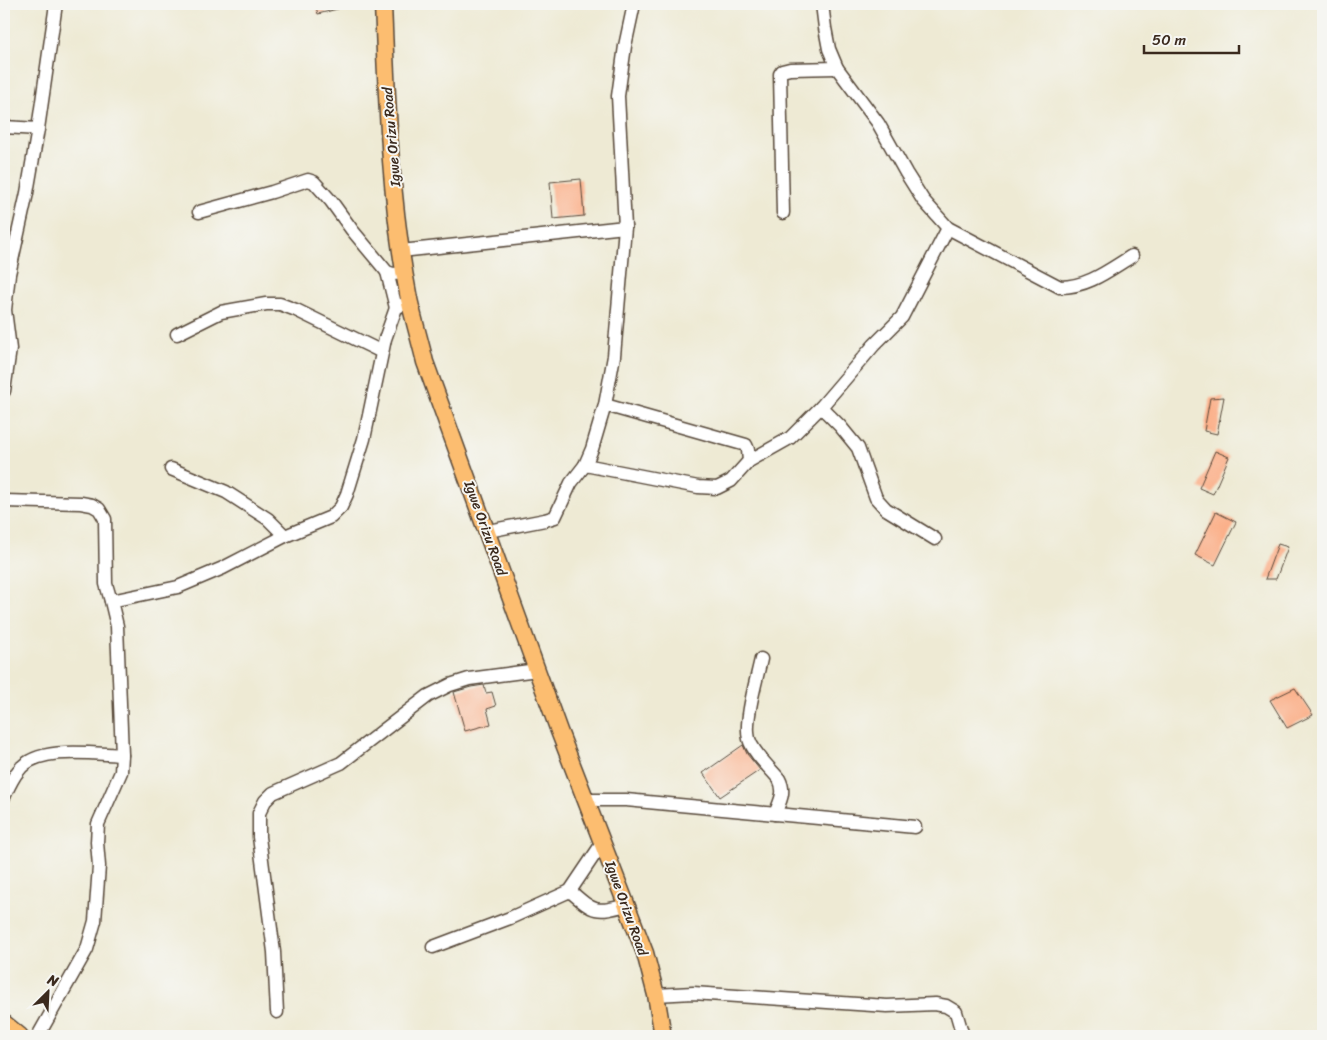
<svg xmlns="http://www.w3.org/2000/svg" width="1327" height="1040" viewBox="0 0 1327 1040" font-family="Sriracha,sans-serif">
	<rect width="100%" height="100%" fill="#f6f6f2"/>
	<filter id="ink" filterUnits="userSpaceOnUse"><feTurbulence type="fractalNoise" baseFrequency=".02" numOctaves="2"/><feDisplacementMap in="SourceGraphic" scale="10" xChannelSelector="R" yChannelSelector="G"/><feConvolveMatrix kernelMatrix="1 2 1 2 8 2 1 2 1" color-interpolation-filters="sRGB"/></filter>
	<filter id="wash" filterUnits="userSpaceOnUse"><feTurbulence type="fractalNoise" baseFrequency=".0096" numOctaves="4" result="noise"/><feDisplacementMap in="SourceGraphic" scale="20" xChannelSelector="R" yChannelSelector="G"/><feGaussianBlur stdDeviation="1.12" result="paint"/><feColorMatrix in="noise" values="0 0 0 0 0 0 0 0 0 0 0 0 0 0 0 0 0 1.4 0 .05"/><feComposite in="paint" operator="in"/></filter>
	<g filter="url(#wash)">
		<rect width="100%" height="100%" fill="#eeead4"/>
		<g id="blocks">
			<g fill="#fbb08a">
				<path d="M315 4H345V7L318 14Z"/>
				<path d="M581 179 584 216 553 219 550 182Z"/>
				<path d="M1224 397 1217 434 1204 431 1210 398Z"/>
				<path d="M1215 451 1229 457 1213 494 1199 488Z"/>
				<path d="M1216 512 1236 522 1215 565 1195 555Z"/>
				<path d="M1278 544 1288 547 1276 579H1265Z"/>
				<path d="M484 685 486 693 492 692 496 706 487 709 491 724 465 731 454 692 471 687Z"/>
				<path d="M1295 688 1313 715 1287 728 1270 700Z"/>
				<path d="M743 745 747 754 760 770 720 797 703 773Z"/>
			</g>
		</g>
	</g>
	<g filter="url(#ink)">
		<use href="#blocks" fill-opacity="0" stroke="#564739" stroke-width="1"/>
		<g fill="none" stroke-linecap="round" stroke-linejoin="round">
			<defs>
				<g id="minor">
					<path d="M822 4 825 28 829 49 837 68 878 123 906 173 923 200 948 228 1060 287C1088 287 1109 270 1132 256"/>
					<path d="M4 127 38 129"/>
					<path d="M199 212 272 192 308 180 314 182 331 201 352 230 387 272 393 274 405 273"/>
					<path d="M783 213 780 74 782 71 790 69 837 68"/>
					<path d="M401 251 625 227"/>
					<path d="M387 272 396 308"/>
					<path d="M177 334 221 312 266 304H280L296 310 382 352"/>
					<path d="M4 391 10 349 5 310 9 274 27 193 38 129 56 4"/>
					<path d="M605 405 746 445 748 450 749 461"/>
					<path d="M821 407 840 426 858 448 876 498 886 509 935 539"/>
					<path d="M585 465 698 487 717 488 731 481 749 461 790 438 821 407 874 345 902 317 948 228"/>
					<path d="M171 469 226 492 268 519 285 536"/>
					<path d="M4 501 81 503 92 505 99 509 105 519 106 584 111 601 117 626 122 755 121 772 98 824 97 842 99 866 95 921 87 949 38 1036"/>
					<path d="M488 531 545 520 555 517 571 483 585 465 592 449 605 405 614 356 625 227 618 96 625 46 634 4"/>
					<path d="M111 601 178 587 223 568 285 536 331 517 341 507 347 494 364 439 385 339 396 308 410 301"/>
					<path d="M761 659C757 678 744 721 749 739 753 753 770 768 779 779 786 792 780 801 775 814"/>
					<path d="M4 797C8 788 12 778 19 770 38 745 94 754 122 755"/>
					<path d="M586 800H626L915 827"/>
					<path d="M570 891C595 913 596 913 627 905"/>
					<path d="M433 947 510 918 570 891 603 842"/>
					<path d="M656 995 693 993 887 1006 935 1004 946 1006 956 1012 963 1036"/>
					<path d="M277 1012 274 952 259 837V813L265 801 273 793 341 763 428 696 450 685 469 679 537 670"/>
				</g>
				<g id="major">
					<path d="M383 4C387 102 390 203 409 299 414 321 420 341 425 362L559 731 645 953 656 995 663 1036"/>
					<path d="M4 1023 20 1036"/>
				</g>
			</defs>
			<use href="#minor" stroke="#564739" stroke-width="15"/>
			<use href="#major" stroke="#564739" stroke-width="19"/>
			<use href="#minor" stroke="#fff" stroke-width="12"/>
			<use href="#major" stroke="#fcbd6f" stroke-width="16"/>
		</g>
	</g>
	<g text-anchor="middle" stroke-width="4" stroke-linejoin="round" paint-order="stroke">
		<g font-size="14" fill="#3b2a1e" stroke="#f6f6f2">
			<text transform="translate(391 137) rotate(-95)" y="5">Igwe Orizu Road</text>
			<text transform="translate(486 528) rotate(70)" y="5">Igwe Orizu Road</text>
			<text transform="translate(627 908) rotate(70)" y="5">Igwe Orizu Road</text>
		</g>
	</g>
	<rect width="1327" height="1040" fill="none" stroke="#f6f6f2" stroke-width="20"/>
	<g transform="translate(48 992) rotate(24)" stroke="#f6f6f2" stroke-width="4" paint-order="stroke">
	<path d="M0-4L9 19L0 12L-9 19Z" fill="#3b2a1e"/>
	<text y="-8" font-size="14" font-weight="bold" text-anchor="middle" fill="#3b2a1e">N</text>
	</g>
	<path d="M1144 45v8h95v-8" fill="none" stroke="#3b2a1e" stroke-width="2.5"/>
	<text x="1152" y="45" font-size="15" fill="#3b2a1e" stroke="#f6f6f2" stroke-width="4" paint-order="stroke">50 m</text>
</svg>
